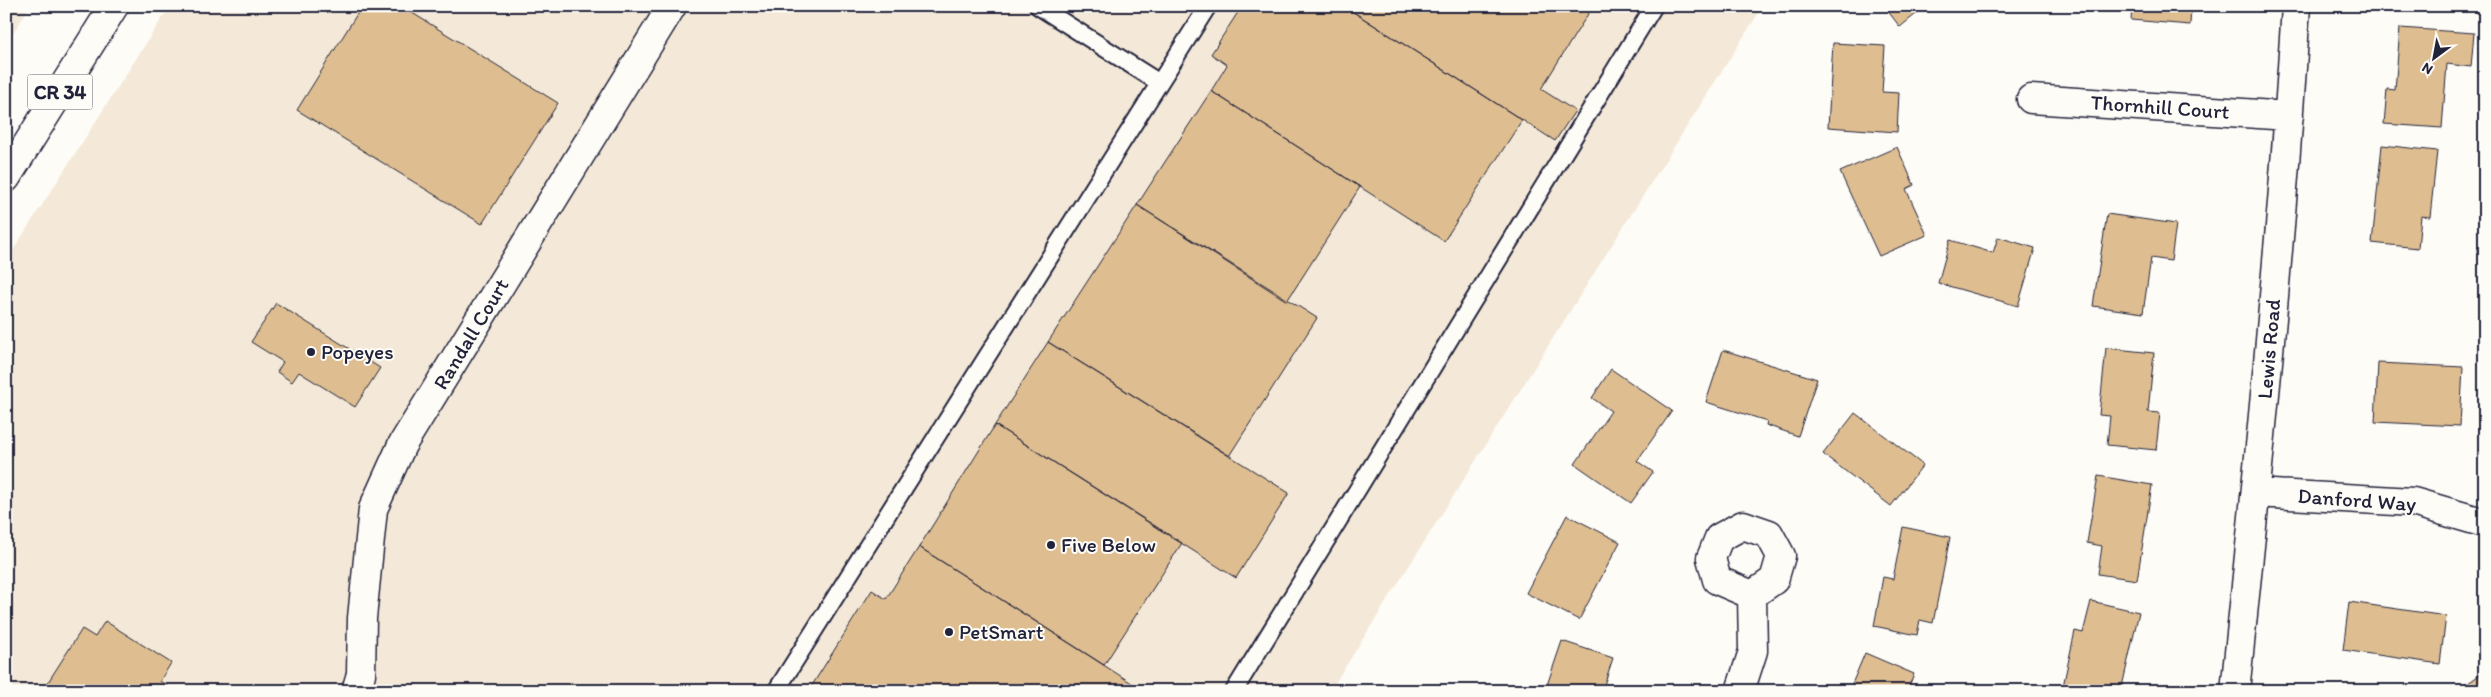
<svg xmlns="http://www.w3.org/2000/svg" width="2491" height="697" font-family="Itim,sans-serif">
<style>
.built{fill:#f4e9d8}
.building{fill:#debe91;stroke:#22223b}
.lines{fill:none;stroke-linecap:round;stroke-linejoin:round}
.lane-casing{stroke:#22223b;stroke-width:20}
.street-casing{stroke:#22223b;stroke-width:31}
.primary-casing{stroke:#22223b;stroke-width:31}
.lane{stroke:#fdfcf7;stroke-width:16}
.street{stroke:#fdfcf7;stroke-width:28}
.primary{stroke:#fdfcf7;stroke-width:28}
.poi-dot{fill:#22223b;stroke:#fdfcf7;stroke-width:2}
.labels{text-anchor:middle;stroke-width:4;stroke-linejoin:round;paint-order:stroke}
.shield{fill:#fdfcf7;stroke:#646373;stroke-width:1}
.shield-label{font-size:20px;font-weight:bold;fill:#22223b}
.street-label{font-size:21px;fill:#22223b;stroke:#fdfcf7}
.poi-label{font-size:21px;fill:#22223b;stroke:#fdfcf7;text-anchor:start}
</style>
<rect width="100%" height="100%" fill="#fdfcf7"/>
<filter id="ink" filterUnits="userSpaceOnUse"><feTurbulence type="fractalNoise" baseFrequency=".02" numOctaves="2"/><feDisplacementMap in="SourceGraphic" scale="10" xChannelSelector="R" yChannelSelector="G"/><feConvolveMatrix kernelMatrix="1 2 1 2 8 2 1 2 1" color-interpolation-filters="sRGB"/></filter>
<g filter="url(#ink)">
<path class="built" d="M6,6H30L6,45Z
M170,6H1763L1330,691H6V261Z"/>
<path class="building" d="M362,6H401L558,103L482,224L297,110Z
M1242,6H1344L1522,120L1444,241L1211,91L1227,65L1211,54Z
M1344,6H1593L1541,89L1575,111L1555,141Z
M1884,6H1926L1900,27Z
M2132,6H2191L2190,25L2131,20Z
M2400,28L2474,33L2471,67L2447,64L2442,128L2384,124L2387,89L2395,90Z
M1833,43L1885,46L1882,92L1899,93L1897,132L1828,127Z
M1211,91L1360,187L1287,301L1137,205Z
M2382,145L2437,151L2430,217L2421,216L2418,248L2372,243Z
M1897,147L1914,185L1906,189L1927,235L1879,256L1840,172Z
M1137,205L1317,318L1229,456L1048,342Z
M2107,214L2176,224L2171,261L2151,258L2143,313L2093,306Z
M1998,237L2035,248L2018,306L1938,283L1950,240L1993,253Z
M276,303L380,368L355,407L299,372L292,382L277,372L283,362L251,342Z
M1048,342L1289,493L1236,578L995,425Z
M2106,348L2154,353L2148,412L2160,413L2156,450L2107,445L2110,416L2099,415Z
M1723,350L1817,379L1798,436L1766,425L1767,421L1706,402Z
M2378,363L2463,367L2460,426L2375,422Z
M1611,369L1672,411L1637,461L1653,472L1631,503L1575,464L1611,411L1592,398Z
M1855,413L1923,465L1891,506L1823,454Z
M995,425L1182,543L1104,665L919,547Z
M2098,476L2152,485L2137,580L2098,574L2102,546L2087,543Z
M1567,515L1620,542L1579,620L1526,593Z
M1903,527L1950,537L1933,623L1920,620L1917,635L1874,626L1883,577L1893,579Z
M919,547L1141,689L1140,691H817L811,687L872,590L886,599Z
M2091,601L2139,612L2121,691H2062L2075,631L2083,633Z
M2349,602L2446,616L2440,664L2343,650Z
M105,621L171,663L160,681L175,691L43,690L82,629L95,637Z
M1562,641L1613,658L1602,691H1545Z
M1865,653L1914,674L1907,691H1849Z
M2485,671V691H2467L2464,686Z"/>
<g class="lines">
<defs>
<path id="lane" d="M1038,6L1158,82
M776,691L1208,6
M1234,691L1654,6"/>
<path id="street" d="M2031,99L2289,116
M2256,493L2413,502L2485,523
M1743,525L1769,534L1781,556L1774,580L1752,595L1717,580L1711,558L1719,538Z
M356,691L361,674L362,618L373,509L402,445L672,6
M1740,691L1753,651L1752,595
M2235,691C2259,463 2282,235 2296,6"/>
<path id="primary" d="M6,178L114,6"/>
</defs>
<use href="#lane" class="lane-casing"/>
<use href="#street" class="street-casing"/>
<use href="#primary" class="primary-casing"/>
<use href="#lane" class="lane"/>
<use href="#street" class="street"/>
<use href="#primary" class="primary"/>
</g>
</g>
<g class="poi-dot">
<circle cx="311" cy="352" r="5"/>
<circle cx="1051" cy="545" r="5"/>
<circle cx="949" cy="632" r="5"/>
</g>
<g class="labels">
<rect class="shield" x="27.5" y="74.5" width="65" height="35" rx="4"/>
<g class="shield-label">
<text x="60" y="99">CR 34</text>
</g>
<g class="street-label">
<text transform="translate(2160 107) rotate(4)" y="7">Thornhill Court</text>
<text transform="translate(471 334) rotate(-59)" y="7">Randall Court</text>
<text transform="translate(2269 349) rotate(-85)" y="7">Lewis Road</text>
<text transform="translate(2357 500) rotate(4)" y="7">Danford Way</text>
</g>
<g class="poi-label">
<text x="321" y="359">Popeyes</text>
<text x="1061" y="552">Five Below</text>
<text x="959" y="639">PetSmart</text>
</g>
</g>
<rect width="2491" height="697" fill="none" stroke="#fdfcf7" stroke-width="25"/>
<rect x="12" y="12" width="2466" height="672" fill="none" stroke="#22223b" stroke-width="2" filter="url(#ink)"/>
<g transform="translate(2434 58) rotate(212)" stroke="#fdfcf7" stroke-width="4" paint-order="stroke">
<path d="M0-4L9 19L0 12L-9 19Z" fill="#22223b"/>
<text y="-8" font-size="14" font-weight="bold" text-anchor="middle" fill="#22223b">N</text>
</g>
</svg>
